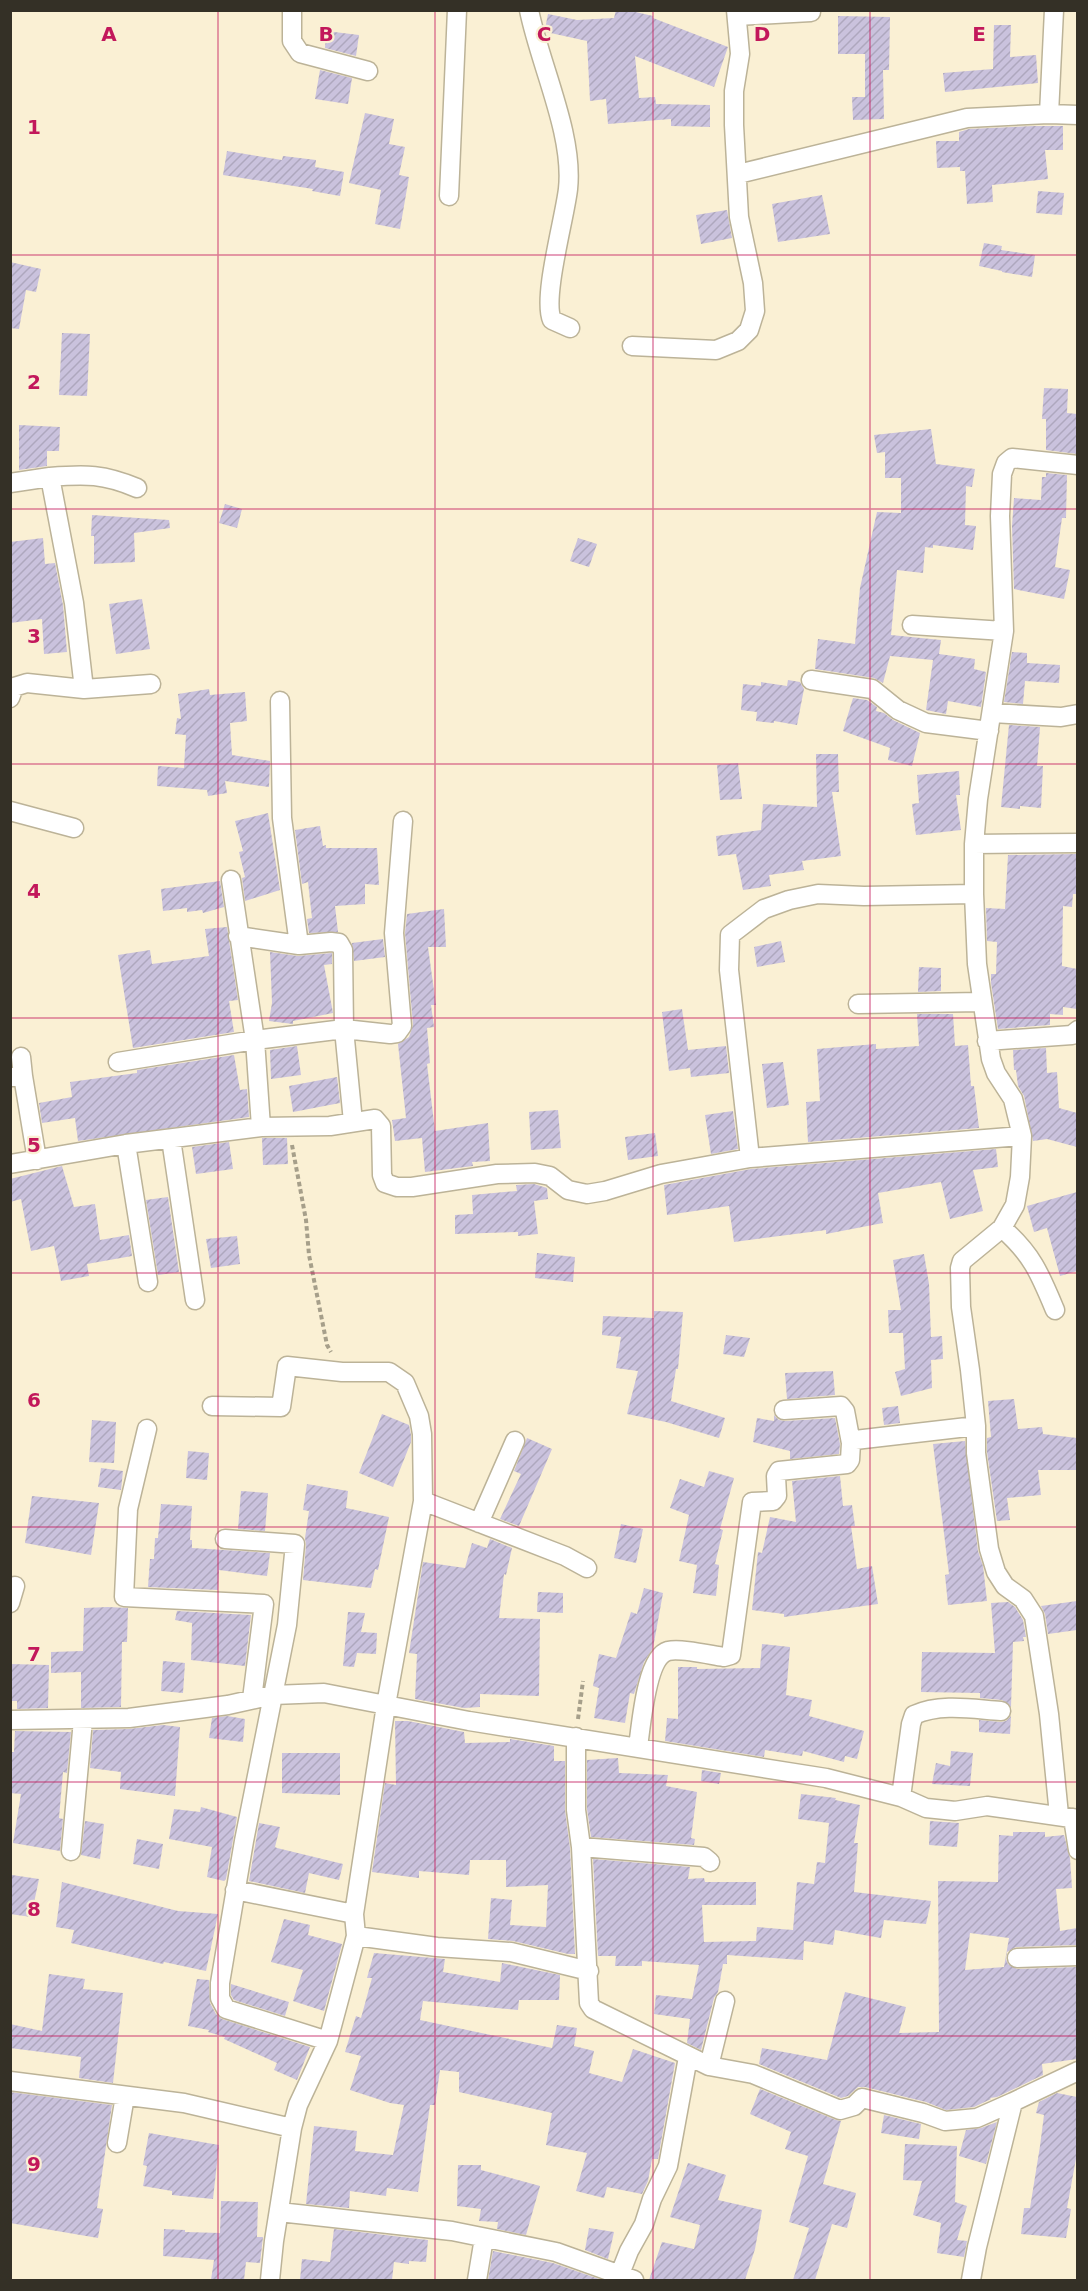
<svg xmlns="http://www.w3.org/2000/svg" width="1088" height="2291" font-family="'DejaVu Sans',sans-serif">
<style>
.building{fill:url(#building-hatch);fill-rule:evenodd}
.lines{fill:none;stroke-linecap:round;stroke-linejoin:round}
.minor-casing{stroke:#bcb398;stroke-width:21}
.path{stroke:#a69f8a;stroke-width:4;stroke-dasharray:4.5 3;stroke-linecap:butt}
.minor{stroke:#fff;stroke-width:18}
.grid{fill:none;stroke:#c2185b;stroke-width:1.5;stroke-opacity:0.55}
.grid-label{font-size:20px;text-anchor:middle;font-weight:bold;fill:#c2185b;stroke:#faf0d4;stroke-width:4.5;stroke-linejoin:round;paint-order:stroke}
</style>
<defs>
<pattern id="building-hatch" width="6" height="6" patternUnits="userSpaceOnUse" patternTransform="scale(1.5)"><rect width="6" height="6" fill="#cac2dd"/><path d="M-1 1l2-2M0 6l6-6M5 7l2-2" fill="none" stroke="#aea7be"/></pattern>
</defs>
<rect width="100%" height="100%" fill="#faf0d4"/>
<path class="building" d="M616,10H627L653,16V18L728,47L714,87L635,56L639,98L655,97L656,104L710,105V127L671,126V119L608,124L606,99L590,101L587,41L546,32L545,29L548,14L577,20L614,18Z
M838,16L890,17L889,70H883L884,119L853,120L852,97H865V54H838Z
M994,25H1011L1010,57L1036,55L1038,83L945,92L943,73L993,69Z
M326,31L359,35L356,56L325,48Z
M320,70L352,78L348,104L315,99Z
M365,113L394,119L389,144L405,147L399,175L409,177L400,229L375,224L381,190L349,183Z
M1034,126H1063V150H1045L1048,179L992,185L993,202L967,204L965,171H960V167L937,168L936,141H959V132L969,129Z
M227,151L282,160L283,156L316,160L315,167L344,172L340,196L312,191L313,189L223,175Z
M1038,191L1064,193L1062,215L1036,213Z
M822,195L830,234L778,242L772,204Z
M727,210L732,238L701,244L696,215Z
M984,243L1002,246L1001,250L1035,255L1032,277L1002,272V271L979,266Z
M10,262L41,269L36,292L26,290L19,329L10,328Z
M62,333L90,334L87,396L59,395Z
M1044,388L1068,389L1067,413L1077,414V454L1046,450V419H1042Z
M19,425L60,427L59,451H47V466L19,470Z
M931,429L936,464L975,469L972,487L966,486L965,525L976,526L973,550L933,545V548L925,547L923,573L897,570L891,635L941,640L939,654L975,659L974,669L986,672L981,707L948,701L946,714L926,710L933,660L890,656L883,683L874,678L815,669L818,639L855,644L860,588L877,512L901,513V478H885V452L877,453L874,435Z
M1046,473L1067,475L1066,518H1062L1055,567L1070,570L1064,599L1014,589L1012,526L1014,498L1041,500L1042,477H1046Z
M225,504L242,509L237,528L219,523Z
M92,515L169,520L170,528L134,533L135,562L94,564V536H91Z
M43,538L45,564L55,563L63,605L67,652L44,654L42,619L10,623V542Z
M578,538L597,544L589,567L570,561Z
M142,599L150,649L116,654L109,604Z
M1012,652L1027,653V663L1060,665L1059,683L1025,681L1023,704L1004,702Z
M788,680L800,682L804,689L797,725L774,721V723L756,721L757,712L741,710L743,684L761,686V682L787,686Z
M209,689L210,695L245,692L247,721L230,723L232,755L270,761L269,787L225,781L227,793L208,796L207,790L157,786L158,766L184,768L186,735L175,734L177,718L181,719L178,694Z
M853,698L867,700L877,707L876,711L884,713L893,720L920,733L912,766L888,760L890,748L843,731Z
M1009,725L1040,727L1037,766H1043L1041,808L1020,806V809L1001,807Z
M816,754H838L839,792H832L841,856L802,861L804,870L769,875L771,886L743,890L736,854L718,856L716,836L761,830L763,804L817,807Z
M738,763L742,799L720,800L717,765Z
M959,771L960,795H956L961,830L916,835L912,804L919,803L917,775Z
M268,813L280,890L245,901L242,878L245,877L239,852L243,851L235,821Z
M320,826L323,846L326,845V848H377L379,885L365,884V904L335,906L338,932L309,933L307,919L312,918L308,882L302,884L295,830Z
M1077,854V894H1073L1072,907L1063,906L1062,966L1077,969V1009L1063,1007V1015L1050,1014V1025L998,1029L991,983V974H996L997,942L987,941L986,908L1005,909L1008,855Z
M220,881L224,907L203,913L202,910L187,912V908L163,911L161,889Z
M444,909L446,947H428L436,1005H431L434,1027L427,1028L430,1063L427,1064L435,1131L488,1123L490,1161L472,1162L473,1166L425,1172L422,1138L395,1141L392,1120L406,1118L398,1044L409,1037L413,1025L405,933L407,914Z
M227,927L238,1000L229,1001L234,1032L133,1048L118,955L150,950L152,964L209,956L205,929Z
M383,939L385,957L354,961L352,943Z
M781,941L785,962L757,967L754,947Z
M270,952L298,956L332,953V964L324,965L333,1013L293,1021V1024L269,1021L272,1003Z
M919,967L941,968V991L918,992Z
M682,1009L688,1050L726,1046L729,1073L691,1077L690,1068L669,1071L662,1012Z
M917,1014H953L955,1046L968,1045L971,1086H974L979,1128L808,1142L806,1102L820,1101L817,1049L876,1044V1049L919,1046Z
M297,1046L301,1075L271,1079L270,1050Z
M1046,1048L1047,1073L1057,1072L1059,1108L1077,1113V1147L1047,1139L1033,1141L1024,1096L1018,1086L1016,1070H1014L1013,1050Z
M234,1055L240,1090L247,1089L249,1117L78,1141L75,1118L42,1123L39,1103L72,1097L70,1082L137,1073V1070Z
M783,1062L789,1105L767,1108L762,1064Z
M337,1077L340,1103L293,1112L289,1086Z
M558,1110L561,1148L531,1150L529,1112Z
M733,1111L738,1149L711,1154L705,1115Z
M655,1133L658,1156L628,1160L625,1137Z
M262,1138H287L288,1164L263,1165Z
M229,1142L233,1169L196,1174L192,1147Z
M996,1149L998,1167L973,1170L983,1211L950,1219L941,1182L878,1193L883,1223L826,1234V1230L734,1242L729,1206L667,1215L664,1185L751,1169Z
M62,1166L74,1207L95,1204L100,1240L129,1235L132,1256L87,1264L89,1276L61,1281L54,1246L31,1251L21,1199L10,1202V1179Z
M534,1184L547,1188L548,1199L534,1201L538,1234L518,1236V1232L455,1234V1215L473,1214L472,1195L517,1191L516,1185Z
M1077,1192V1271L1060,1276L1047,1228L1034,1232L1027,1206Z
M168,1197L179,1272L158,1275L146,1200Z
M237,1236L240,1264L211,1268L206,1239Z
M537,1253L575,1257L573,1282L535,1278Z
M924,1254L929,1284L931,1337L942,1336L943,1359L931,1360L932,1388L901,1396L895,1372L905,1369L903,1333H889L888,1310H901L893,1260Z
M654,1311L683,1312L678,1369H676L671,1401L725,1418L719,1438L666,1422L627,1414L638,1371L616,1368L621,1337L602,1335L603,1316L654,1318Z
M726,1335L750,1338L744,1357L723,1354Z
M833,1371L835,1395L787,1399L785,1373Z
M1014,1399L1018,1429L1042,1427L1043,1434L1077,1438V1470H1038L1041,1495L1007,1498L1010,1520L997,1521L987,1452V1438L991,1437L988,1401Z
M898,1406L900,1423L884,1425L882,1408Z
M382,1414L409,1425L411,1435V1442L393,1487L359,1473Z
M774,1415L779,1420L785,1421L835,1418L840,1444L839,1454L790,1459V1451L753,1442L757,1418L774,1421Z
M92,1420L116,1422L114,1463L89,1462Z
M527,1438L552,1449L519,1526L500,1519L521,1474L514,1471Z
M965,1441L978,1551L983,1566L987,1601L948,1605L945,1575L949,1574L933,1444Z
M188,1451L209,1453L207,1480L186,1478Z
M101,1468L123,1471L121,1490L98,1487Z
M709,1471L734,1478L720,1529L723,1530L715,1564L719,1565L716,1596L693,1593L697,1565L679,1561L689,1515L670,1508L680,1479L704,1487Z
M840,1476L843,1506L852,1505L855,1526H851L857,1569L872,1566L878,1604L784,1617V1614L752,1610L758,1552L762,1553L770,1517L796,1522L792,1481Z
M307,1484L348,1491L346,1508L389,1517L378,1570L375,1569L371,1588L303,1580L306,1545L305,1538L309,1511L303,1510Z
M241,1491L268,1493L265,1531L238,1529Z
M32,1496L99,1503L91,1555L25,1543Z
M161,1504L192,1506L190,1540H192V1548L270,1553L267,1576L219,1570L218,1590L148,1587L150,1559H154L155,1538H158Z
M621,1524L643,1529L636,1563L614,1558Z
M490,1539L512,1548L506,1575L504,1574L499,1618L540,1619L539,1696L480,1694V1707L464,1708L415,1699L417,1654L409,1653L423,1562L465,1568L472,1543L487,1548Z
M644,1588L663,1593L653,1648L644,1662L634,1694L630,1693L625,1723L594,1718L599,1688L593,1686L599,1654L616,1658L631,1612L637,1614Z
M538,1592L563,1593V1613L537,1612Z
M1077,1601V1630L1048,1634L1045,1614L1041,1606Z
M1008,1602L1015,1607L1023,1620L1026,1637H1023L1024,1641L1013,1642L1011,1707L1002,1700L980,1698V1693L921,1692L922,1652L995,1653L991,1603Z
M108,1607L128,1608L127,1642H122L121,1707L81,1708V1672L51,1673V1652L83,1651L84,1608Z
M177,1611L251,1615L245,1666L191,1660L192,1623L175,1620Z
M348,1612L365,1613L361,1632L377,1633L376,1654L357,1653L354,1667L343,1666Z
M762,1644L790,1647L786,1695L812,1700L809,1716L864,1731L857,1759L845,1756L844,1762L803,1751L802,1756L765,1750L764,1757L665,1741L667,1718L678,1719V1667H697V1669L760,1668Z
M163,1661L185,1663L183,1693L161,1691Z
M10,1664L49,1665L48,1708L17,1709V1701H10Z
M227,1716L245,1719L243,1742L209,1738L212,1718Z
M1011,1716L1010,1734L979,1732V1720L1001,1722L1006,1721Z
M395,1721H408L464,1732L465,1743L510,1742V1739L554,1746V1761H565V1810L570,1848L575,1954H568L513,1941L488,1939L491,1898L512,1900L510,1925L546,1927L548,1885L506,1887V1860H470L469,1875L419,1871V1878L372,1872L385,1783L396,1785Z
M163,1725L180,1727L175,1796L120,1789L121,1772L90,1768L93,1730L129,1729Z
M15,1731L71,1732L67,1773L63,1772L59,1818L63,1819L60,1851L13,1843L21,1794L10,1793V1752H14Z
M951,1751L973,1753L970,1786L932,1784L936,1763L950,1766Z
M282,1753H340V1795L282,1793Z
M618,1758L619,1773L668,1775L666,1786L697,1792L691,1838L695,1839L694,1845L591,1837L587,1809V1760Z
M702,1770L721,1773L719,1784L701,1781Z
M801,1794L836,1798L835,1800L860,1805L854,1843H858L854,1892L931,1901L926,1924L884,1920L881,1938L835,1930L833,1945L804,1941L803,1960L727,1955V1964H723L718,1992L714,1998L701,2050L687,2043L690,2019L654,2014L656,1995L692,1999L699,1965L642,1961V1966H615L616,1956H598L593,1859L690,1867L688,1879L704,1878L705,1882H756V1905H702L704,1942L756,1941L757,1927L793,1930L797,1882L814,1884L817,1862L825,1863L829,1823L798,1819Z
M201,1807L237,1817L226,1879L224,1881L207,1877L212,1847L169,1839L174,1809L200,1812Z
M85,1821L104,1824L100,1859L81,1855Z
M930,1821L959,1823L957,1847L929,1845Z
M259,1823L280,1827L275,1847L277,1848L343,1864L339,1880L309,1873L305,1893L249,1881Z
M1013,1832H1045V1837L1064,1835L1070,1858L1072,1888L1056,1889L1060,1931L1077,1928V1945L1016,1947L1007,1952L1006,1959L1008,1964L1017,1969L1077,1967V2059L1042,2064L1043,2075L997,2097L990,2098L991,2099L974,2107L946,2110L926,2102L865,2087H858L848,2096L841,2098L759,2064L762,2048L827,2060L845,1992L906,2007L899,2033L939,2032L938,1881L998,1882L999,1835L1013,1836ZM970,1933L1009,1938L1004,1967L965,1970Z
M137,1839L163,1844L159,1869L133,1864Z
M12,1875L39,1879L31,1917L10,1914Z
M62,1882L178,1911L218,1914L206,1971L164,1962L163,1964L71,1943L74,1930L56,1927Z
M284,1919L310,1925L308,1935L342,1944L324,2011L293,2001L303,1970L271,1962Z
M374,1953L445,1959L443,1972L500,1982L502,1963L560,1975L559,2000H519L518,2010L423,2001L420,2020L552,2048L557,2025L577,2028L574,2046L594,2051L589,2073L622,2082L633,2049L675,2063L658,2159H652L648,2181L642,2194L607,2187L604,2198L576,2191L587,2153L546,2145L552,2113L459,2092V2072L440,2070L435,2105H430L418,2192L387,2188L386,2196L350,2191L349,2208L306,2204L314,2126L357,2131L355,2151L393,2155L404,2105L390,2103L350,2090L361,2056L345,2052L356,2016L361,2018L372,1978H367Z
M49,1974L85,1979L83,1989L123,1993L113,2083L79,2078L81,2057L10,2048V2024L42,2031Z
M197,1979L209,1980L210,2003L216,2014L222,2019L310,2047L297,2080L274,2070L277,2063L224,2039L225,2037L208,2032L209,2030L188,2026Z
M231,1984L289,2002L285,2016L234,2000L231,1995Z
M760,2089L836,2120L841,2121L823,2184L856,2193L847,2228L832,2224L815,2280H793L809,2228L789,2222L808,2156L785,2149L791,2132L750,2114Z
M10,2092L112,2105L97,2208L103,2209L98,2238L10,2223Z
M1057,2093L1077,2097V2153L1067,2208L1071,2209L1066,2238L1021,2234L1024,2208H1030L1040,2146L1044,2115L1036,2113L1039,2102Z
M884,2115L921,2124L919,2139L881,2133Z
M997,2122L986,2164L959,2156L966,2130L981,2128Z
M149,2133L219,2145L213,2199L172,2195V2191L143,2186L147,2166L143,2165Z
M905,2144L957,2146L955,2202L967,2206L957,2240L967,2241L964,2257L937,2253L941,2223L913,2215L922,2181L903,2180Z
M688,2163L726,2175L718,2200L762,2210L755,2249L745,2280H649L662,2242L694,2249L700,2225L670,2217Z
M458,2165H481V2170L540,2186L526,2235L497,2229L498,2222L479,2221L481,2209L457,2206Z
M221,2201L258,2202L257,2237H263L260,2263L246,2262L244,2280H211L214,2260L163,2256L164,2229L185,2230V2232L220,2233Z
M589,2228L614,2232L608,2259L585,2250Z
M334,2229L428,2240L426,2262L409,2261V2264L394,2262L392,2280H300L302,2259L330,2262Z
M493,2251L553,2263L602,2280H488Z"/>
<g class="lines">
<defs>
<path id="minor" d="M292,10V41L300,53L368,71
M529,10C540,65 574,134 568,189C565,217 542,298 552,320L570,328
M1054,10L1049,114L1078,115
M737,16L811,12
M738,174L967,118L1049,114
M449,196L457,10
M632,346L716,350L738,341L749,330L755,311L753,283L739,217L734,125V91L740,54L736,10
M50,477C86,474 104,474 137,488
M10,483L50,477L74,603L84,689L151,684
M912,625L1004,631
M811,680L872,689L898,710L926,723L989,731
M10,698L14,687L27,683L84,689
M280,701L282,818L299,945
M992,713L1061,717L1078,714
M10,811L74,828
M974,844L1078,843
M858,1004L981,1002
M987,1041L1072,1035L1078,1030
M21,1057L23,1076
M118,1062L255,1040L344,1029L343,950L339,943L331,942L299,945L238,936
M10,1077L23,1076L37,1160
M353,1122L344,1029L390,1034L397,1033L402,1026L394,933L403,821
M261,1127L330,1126L375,1119L381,1126L382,1175L385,1183L397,1187H412L497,1174L535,1173L550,1176L568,1190L587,1194L605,1191L661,1174L750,1158L1022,1136
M171,1139L195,1300
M126,1144L148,1282
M750,1158L729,970L730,935L764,909L789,900L818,894L864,896L974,894
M10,1164L126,1144L261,1127L255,1040L231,880
M1002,1228C1032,1254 1040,1274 1055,1310
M212,1406L281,1407L287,1366L342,1372H389L405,1383L419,1416L422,1434L423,1501L386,1705L469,1721L826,1778L901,1797L926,1808L955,1811L987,1806L1078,1819
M784,1410L841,1406L845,1411L851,1443
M147,1429L128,1509L124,1597L264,1604L252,1699
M423,1501L565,1556L587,1568
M479,1523L515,1441
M225,1539L295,1544L287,1625L244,1841L220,1983V1998L226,2009L328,2041
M10,1603L15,1586
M10,1720L129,1718L228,1705L273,1695L324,1693L386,1705L354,1914L356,1936L328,2041L298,2105L292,2128L274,2241L270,2280
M576,1737V1810L581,1847L589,2003L593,2009L709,2066L753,2074L840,2110L854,2106L862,2098L923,2113L945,2121L977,2118L1013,2102
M638,1747C641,1727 646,1657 668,1651C681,1648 710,1655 724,1657L731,1655L752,1502L773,1501L777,1496L776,1476L779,1471L847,1464L850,1460L851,1443L855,1440L976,1426
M901,1797L911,1724L914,1715C941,1703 972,1709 1001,1711
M1059,1815L1049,1714L1034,1616L1023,1599L1005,1586L996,1572L989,1549L976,1453V1426L970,1370L961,1307L960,1268L962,1261L1002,1228L1015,1205L1020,1177L1022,1136L1013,1099L996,1073L991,1059L977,964L974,894V844L978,799L1004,631L1000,516L1002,474L1006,463L1012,458L1078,465
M1073,1818L1078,1850
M581,1847L704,1857L710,1862
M71,1851L83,1720
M235,1890L354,1914
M356,1936L437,1947L511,1952L589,1971
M1017,1958L1078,1956
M709,2066L725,2001
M10,2081L184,2103L292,2128
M117,2143L125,2096
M279,2212L452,2231L556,2252L634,2280
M620,2274L629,2251L644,2224L652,2199L668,2166L688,2057
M477,2280L484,2238
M971,2280L977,2247L1013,2102L1078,2071"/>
</defs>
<use href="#minor" class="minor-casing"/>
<path class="path" d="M292,1145L306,1220L309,1255L327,1345L331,1352
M578,1719L583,1681"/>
<use href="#minor" class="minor"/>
</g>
<path class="grid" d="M218,10V2280M435,10V2280M653,10V2280M870,10V2280M10,255H1078M10,509H1078M10,764H1078M10,1018H1078M10,1273H1078M10,1527H1078M10,1782H1078M10,2036H1078"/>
<g class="grid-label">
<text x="109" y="41">A</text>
<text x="326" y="41">B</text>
<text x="544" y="41">C</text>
<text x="762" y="41">D</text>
<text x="979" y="41">E</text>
<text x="34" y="134">1</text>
<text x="34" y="389">2</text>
<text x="34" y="643">3</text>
<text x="34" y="898">4</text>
<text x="34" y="1152">5</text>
<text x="34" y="1407">6</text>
<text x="34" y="1661">7</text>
<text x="34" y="1916">8</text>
<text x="34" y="2171">9</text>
</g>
<rect width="1088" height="2291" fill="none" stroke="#343026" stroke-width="24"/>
</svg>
